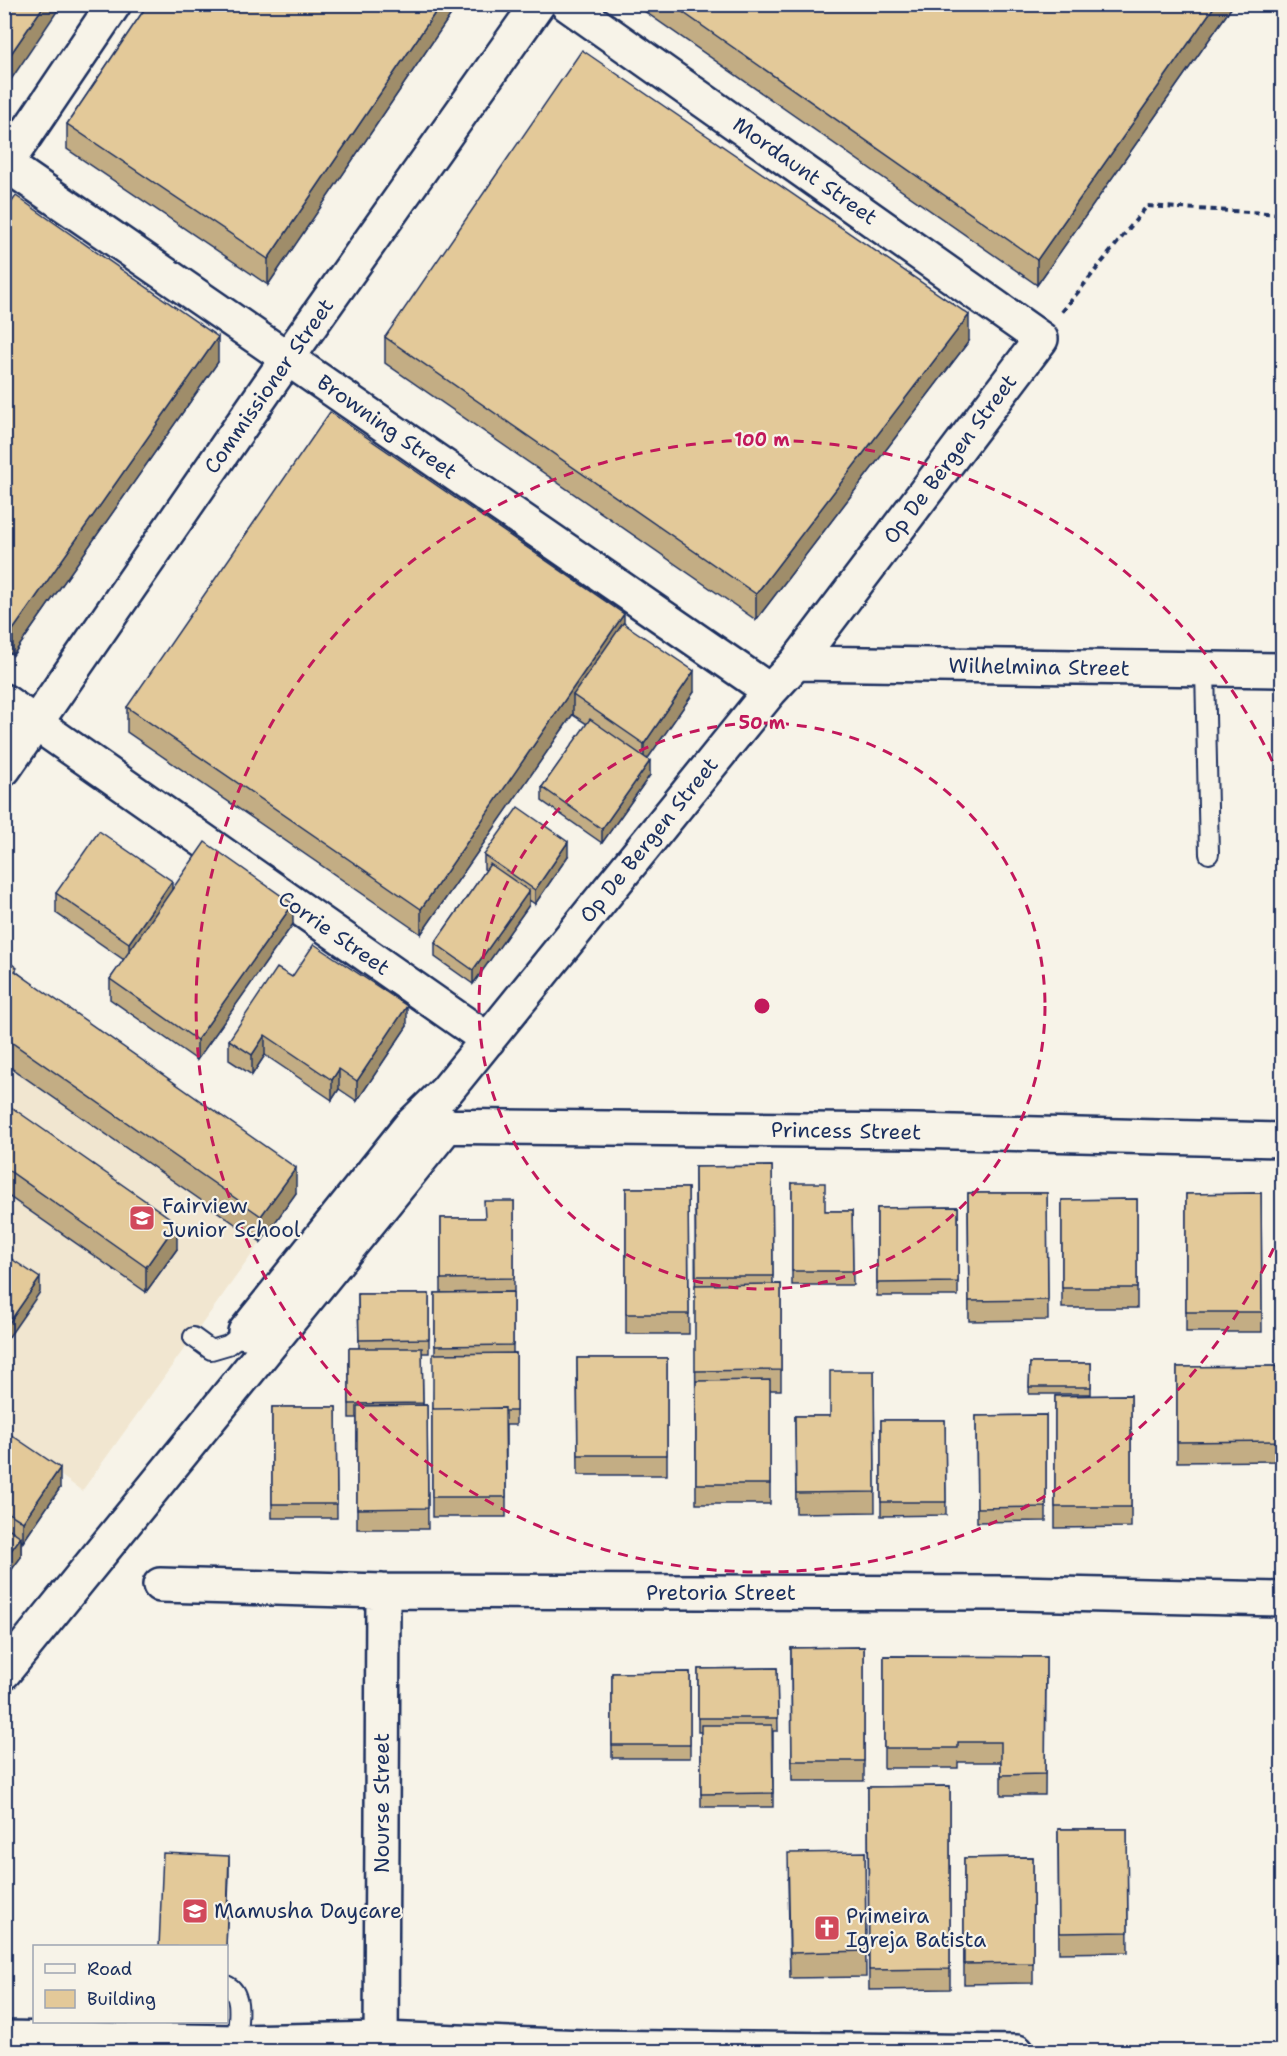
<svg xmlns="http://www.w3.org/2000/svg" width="1287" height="2056" font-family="'Shantell Sans',sans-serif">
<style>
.built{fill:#f1e6d0}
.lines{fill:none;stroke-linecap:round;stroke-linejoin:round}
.lane-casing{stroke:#1b2f5e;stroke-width:22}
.street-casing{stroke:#1b2f5e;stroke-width:38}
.secondary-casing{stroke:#1b2f5e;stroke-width:38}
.path{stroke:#1b2f5e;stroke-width:4;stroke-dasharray:6 4.5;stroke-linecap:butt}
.lane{stroke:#f7f3e8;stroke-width:18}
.street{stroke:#f7f3e8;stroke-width:33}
.secondary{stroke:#f7f3e8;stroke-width:33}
.wall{fill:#c3ad84;stroke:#1b2f5e;stroke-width:1.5}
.shaded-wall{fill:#9f8d6b;stroke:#1b2f5e;stroke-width:1.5}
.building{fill:#e3c999;stroke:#1b2f5e;stroke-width:1.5}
.ring{fill:none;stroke:#c2185b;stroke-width:3;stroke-dasharray:10 8}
.labels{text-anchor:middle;stroke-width:4.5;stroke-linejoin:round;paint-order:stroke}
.street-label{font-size:21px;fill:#1b2f5e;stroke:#f7f3e8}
.poi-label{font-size:21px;fill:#1b2f5e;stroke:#f7f3e8;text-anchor:start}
.centre{fill:#c2185b;stroke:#f7f3e8;stroke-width:3}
.ring-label{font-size:18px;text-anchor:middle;font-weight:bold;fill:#c2185b;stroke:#f7f3e8;stroke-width:4.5;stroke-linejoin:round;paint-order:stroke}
</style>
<rect width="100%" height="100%" fill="#f7f3e8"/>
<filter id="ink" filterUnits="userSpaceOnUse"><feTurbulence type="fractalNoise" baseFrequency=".0167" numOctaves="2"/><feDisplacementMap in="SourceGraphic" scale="12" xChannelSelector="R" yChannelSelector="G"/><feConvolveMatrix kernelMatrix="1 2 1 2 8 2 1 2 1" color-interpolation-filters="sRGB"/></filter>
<g filter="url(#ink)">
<path class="built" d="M5,984L296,1193L82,1491L5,1435Z"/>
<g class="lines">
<defs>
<path id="lane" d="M1205,669L1209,854
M193,1337L211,1350L228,1345L245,1332
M226,1985C245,1993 237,2025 236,2042"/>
<path id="street" d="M4,163L770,691
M4,167L114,4
M796,663L1282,670
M4,701L488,1040
M410,1126L915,1131L1282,1140
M245,1332L410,1126L447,1090L770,691L796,663L1041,339L567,4
M160,1585L383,1591L1016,1593L1282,1599
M4,1672L448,1125
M381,2052L383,1591"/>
<path id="secondary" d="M4,769L287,359L538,4
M4,2038L236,2042L382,2039L585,2047L1017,2052"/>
</defs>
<use href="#lane" class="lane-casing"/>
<use href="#street" class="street-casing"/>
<use href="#secondary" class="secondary-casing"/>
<path class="path" d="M1062,312L1147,206L1282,214"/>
<use href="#lane" class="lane"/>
<use href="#street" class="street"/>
<use href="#secondary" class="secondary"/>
</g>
<path class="wall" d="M148,4H458L268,285L67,149V124Z
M634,4H1234L1037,285Z
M4,213L218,362L13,655L4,649Z
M385,337L969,341L756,620L385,363Z
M624,623L694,692L647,759L650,775L602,843L542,801V787L587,724L573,715V714L421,934L127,732V707Z
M484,855L568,856L535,904L529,900V905L473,984L435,957V943L486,870L484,869Z
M172,891L293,924L197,1060L110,999V979L124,960L56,913V893Z
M4,958L17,972L296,1193L261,1242L4,1063Z
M292,977L407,1026L357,1101L339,1089L332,1100L265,1055L252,1075L229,1060V1040Z
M4,1102L177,1249L146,1292L4,1193Z
M772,1166L773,1284H781V1390H770V1504H696L695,1167Z
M792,1183L825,1211H852L853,1285H792Z
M626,1188H688L689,1334H626Z
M968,1193H1047L1048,1320L969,1321Z
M1261,1193L1262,1332H1186V1194Z
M1137,1199V1308H1062V1200Z
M514,1201V1292L441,1293V1218H485Z
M958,1207V1296H877V1208Z
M513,1292V1353H516V1425H506V1517H432V1409H433L435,1354V1293Z
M358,1294H429V1353H422L423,1405H427L428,1529H357V1418H349V1348H359Z
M577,1358H667V1475H578Z
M1030,1363H1091V1394H1029Z
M1282,1366V1461L1177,1462V1367Z
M874,1371L875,1512L796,1513L795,1416H830Z
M1131,1395V1527L1055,1528V1396Z
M272,1407H336L337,1518H272Z
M1046,1415V1521L977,1522L976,1416Z
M881,1420H945L946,1515L881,1516Z
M4,1430L60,1488L23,1542L21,1540V1557L4,1580Z
M864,1647V1781H792L791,1648Z
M884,1656L1046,1657L1045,1795H1001V1762H958V1768H884Z
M777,1668L778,1731H773V1807H701V1732H698V1669Z
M690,1672V1758H612V1673Z
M950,1786V1989L869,1990L868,1787Z
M1058,1829H1127L1128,1952L1059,1953Z
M865,1852L866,1977L790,1978L788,1879Z
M1033,1857V1983L964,1984V1858Z"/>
<path class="shaded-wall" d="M45,4H62L4,90V64Z
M441,4H458L268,285V259Z
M1216,4H1234L1037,285V260Z
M969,315V341L756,620V594Z
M218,337V362L13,655V630Z
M624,614V640L573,695V714L421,934V909Z
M694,671V692L644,764V744Z
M650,761V775L602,843V829Z
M568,842V856L535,904V890Z
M172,881V901L129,963V943Z
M529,891V905L473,984V970Z
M293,904V924L197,1060V1040Z
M407,1006V1026L357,1101V1081Z
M265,1035V1055L252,1075V1055Z
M339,1069V1089L332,1100V1080Z
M296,1168V1193L261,1242V1216Z
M177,1223V1249L146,1292V1267Z
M40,1278V1292L4,1344V1330Z
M60,1468V1488L23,1542V1522Z
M21,1537V1557L4,1580V1560Z
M229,1856V1876L226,1947Z"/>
<path class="building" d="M4,4H45L4,64Z
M148,4H441L268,259L67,124Z
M671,4H1216L1037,260Z
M582,50L969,315L756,594L385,337Z
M16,196L218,337L13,630L4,623V213Z
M330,412L624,614L421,909L127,707Z
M623,623L694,671L644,744L573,695Z
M590,719L650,761L602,829L542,787Z
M518,807L568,842L535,890L484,855Z
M99,831L172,881L129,943L56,893Z
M205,842L293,904L197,1040L110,979Z
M490,864L529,891L473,970L435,943Z
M314,944L407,1006L357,1081L339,1069L332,1080L265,1035L252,1055L229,1040L277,968L292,977Z
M4,958L17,968L15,971L296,1168L261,1216L4,1037Z
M4,1102L177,1223L146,1267L4,1167Z
M772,1166L773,1276H696L695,1167Z
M792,1183H825V1211H852L853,1271H792Z
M626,1188H688L689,1314H626Z
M968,1193H1047L1048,1300L969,1301Z
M1261,1193L1262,1312H1186V1194Z
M1137,1199V1288H1062V1200Z
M484,1201H514V1278L441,1279V1218H485Z
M958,1207V1282L877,1283V1208Z
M4,1254L40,1278L4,1330Z
M781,1284V1370L695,1371V1285Z
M513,1292V1345L435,1346V1293Z
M358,1294H429V1339L359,1340Z
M349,1348H422L423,1403L349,1404Z
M516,1353V1411H505V1408L433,1409V1354Z
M577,1358H667V1455H578Z
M1030,1363H1091V1387H1029Z
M1282,1366V1441L1177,1442V1367Z
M830,1371H874L875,1492L796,1493L795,1416H830Z
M770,1380V1484H696V1381Z
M1131,1395V1507H1055V1396Z
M427,1405L428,1508L357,1509V1406Z
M272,1407H336L337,1504H272Z
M505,1408L506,1497H432V1409Z
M1046,1415V1507L977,1508L976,1416Z
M881,1420H945L946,1502H881Z
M4,1430L60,1468L23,1522L4,1510Z
M4,1525L21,1537L4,1560Z
M864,1647V1761H792L791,1648Z
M884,1656L1046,1657L1045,1774L1001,1775V1742H958V1748H884Z
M777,1668L778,1718H698V1669Z
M690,1672V1745H612V1673Z
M701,1725H772L773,1793L701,1794Z
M950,1786V1969L869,1970L868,1787Z
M1058,1829H1127L1128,1932L1059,1933Z
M865,1852L866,1951L790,1953L788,1853Z
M163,1853L229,1856L226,1947H159Z
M1033,1857V1963L964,1964V1858Z"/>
</g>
<g class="ring">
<circle cx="762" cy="1006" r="283"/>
<path d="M1281 1232A566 566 0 1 1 1281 780"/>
</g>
<defs>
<symbol id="school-square" viewBox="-11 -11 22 22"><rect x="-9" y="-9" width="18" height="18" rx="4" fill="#d1495b" stroke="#f7f3e8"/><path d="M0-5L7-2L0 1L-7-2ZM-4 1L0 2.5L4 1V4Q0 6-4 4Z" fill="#fff"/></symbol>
<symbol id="church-square" viewBox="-11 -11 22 22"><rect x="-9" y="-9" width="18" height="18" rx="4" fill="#d1495b" stroke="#f7f3e8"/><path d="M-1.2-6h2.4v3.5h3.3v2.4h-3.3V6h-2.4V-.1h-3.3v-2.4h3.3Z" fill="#fff"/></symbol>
</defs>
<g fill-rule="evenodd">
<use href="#school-square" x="127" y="1203" width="30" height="30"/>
<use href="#school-square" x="180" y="1896" width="30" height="30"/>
<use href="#church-square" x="812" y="1913" width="30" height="30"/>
</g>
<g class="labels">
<g class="street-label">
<text transform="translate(805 171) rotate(35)" y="7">Mordaunt Street</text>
<text transform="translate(269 386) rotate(-55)" y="7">Commissioner Street</text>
<text transform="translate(387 427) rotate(35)" y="7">Browning Street</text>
<text transform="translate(950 459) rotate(-53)" y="7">Op De Bergen Street</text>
<text transform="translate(1039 667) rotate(1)" y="7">Wilhelmina Street</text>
<text transform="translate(649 840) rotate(-51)" y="7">Op De Bergen Street</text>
<text transform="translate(334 933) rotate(35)" y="7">Corrie Street</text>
<text transform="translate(846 1131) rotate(1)" y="7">Princess Street</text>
<text x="721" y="1600">Pretoria Street</text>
<text transform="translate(382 1803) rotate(-90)" y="7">Nourse Street</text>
</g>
<g class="poi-label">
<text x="162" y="1213">Fairview<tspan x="162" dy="24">Junior School</tspan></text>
<text x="214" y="1918">Mamusha Daycare</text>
<text x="846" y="1923">Primeira<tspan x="846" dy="24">Igreja Batista</tspan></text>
</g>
</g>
<circle cx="762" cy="1006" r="9" class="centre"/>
<g class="ring-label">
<text x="762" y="446">100 m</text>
<text x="762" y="729">50 m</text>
</g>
<rect width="1287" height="2056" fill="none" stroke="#f7f3e8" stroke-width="24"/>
<rect x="12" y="12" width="1263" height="2032" fill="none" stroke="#1b2f5e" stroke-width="2" filter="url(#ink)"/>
<rect x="33" y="1945" width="195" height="78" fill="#f7f3e8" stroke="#9fa5b1" stroke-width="1.5"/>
<rect x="45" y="1964" width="30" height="9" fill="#f7f3e8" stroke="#9fa5b1" stroke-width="1.5"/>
<text x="87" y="1975" font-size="18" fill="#1b2f5e">Road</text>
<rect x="45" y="1990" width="30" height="18" fill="#e3c999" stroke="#9fa5b1" stroke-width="1.5"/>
<text x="87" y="2005" font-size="18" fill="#1b2f5e">Building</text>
</svg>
